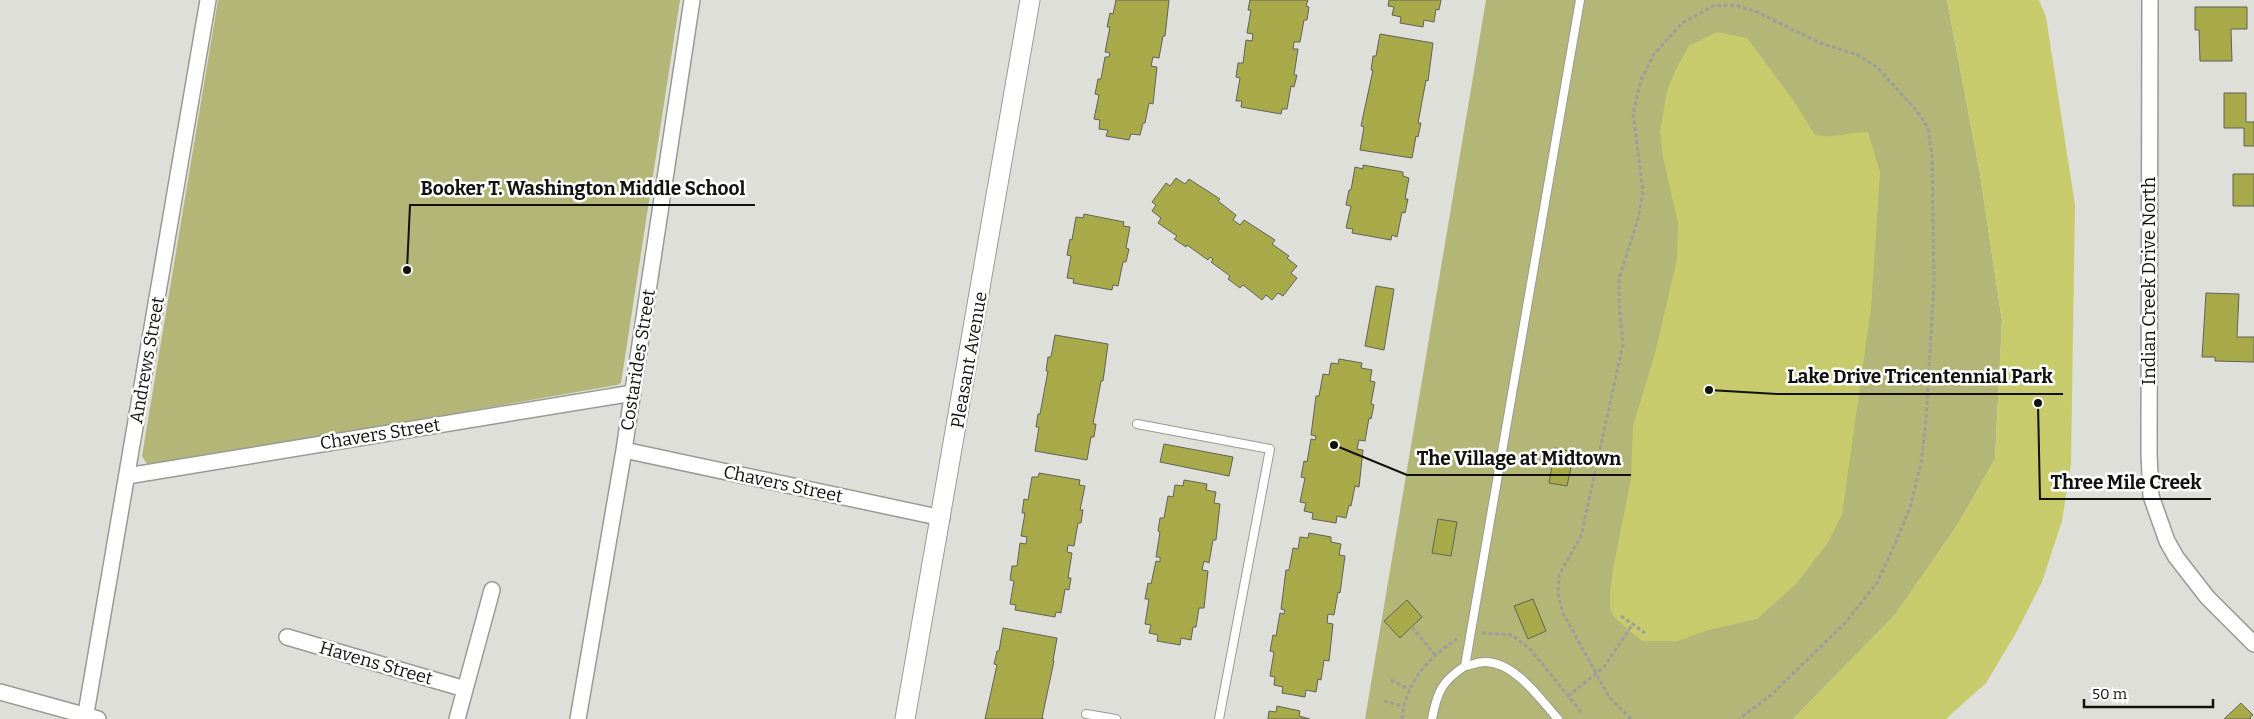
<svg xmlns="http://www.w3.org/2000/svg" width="2254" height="719" font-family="Bitter,serif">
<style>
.green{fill:#b3b677}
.water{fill:#c8cb6c}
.building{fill:#a8aa4a;stroke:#61615b}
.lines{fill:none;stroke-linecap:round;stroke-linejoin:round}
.service-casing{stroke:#9a9a94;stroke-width:10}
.minor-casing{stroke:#9a9a94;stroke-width:18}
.tertiary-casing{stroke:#9a9a94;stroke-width:21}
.path{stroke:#9d9e99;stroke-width:3;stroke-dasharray:4 2.5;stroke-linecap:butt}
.service{stroke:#fff;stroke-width:8}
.minor{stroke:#fff;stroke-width:15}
.tertiary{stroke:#fff;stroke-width:19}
.labels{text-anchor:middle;stroke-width:5;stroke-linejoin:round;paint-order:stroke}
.street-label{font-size:18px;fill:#11110f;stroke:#fffffe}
.leader{fill:none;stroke:#11110f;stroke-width:2}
.callout-dot{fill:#11110f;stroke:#fffffe;stroke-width:2}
.callout-label{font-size:19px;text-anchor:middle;font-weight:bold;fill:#11110f;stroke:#fffffe;stroke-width:5;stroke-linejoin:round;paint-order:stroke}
</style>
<rect width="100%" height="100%" fill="#dedfd8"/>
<path class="green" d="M218,0H680L621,383L617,385L152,466L147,464L142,456Z
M1486,0H1947L1980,174L2002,321L1995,459L1958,524L1895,615L1793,719H1365Z"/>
<path class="water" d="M1947,0H2039L2046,17L2075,205L2071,463L2062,521L2042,582L2016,633L1986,683L1946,719H1793L1895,615L1958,524L1995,459L2002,321L1980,174Z
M1717,32L1747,38L1793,100L1815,135C1834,139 1849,132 1868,132L1880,172L1871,308L1842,515L1827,544L1796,584L1757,619L1708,630L1678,641H1642L1615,618L1610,609V593L1613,569L1631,479L1633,426L1655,354L1677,259L1678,223L1663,157L1660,132L1667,91L1677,67L1689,46Z"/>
<path class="building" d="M1116,0H1169L1165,36H1163L1159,58L1153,57L1151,66L1157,67L1153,104L1149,103L1145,123H1143L1140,135L1131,134L1129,140L1106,136L1108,130L1099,129L1100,120L1094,119L1099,95L1095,94L1098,79H1101L1105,57H1109L1110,53L1105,52L1110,27H1107L1110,13L1113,14Z
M1250,0H1308L1306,6L1309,7L1307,20H1304L1300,42H1294L1293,49H1298L1294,75H1297L1294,87L1291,86L1287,109H1282L1281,114L1241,107L1242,101H1236L1240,78L1236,77L1238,63H1243L1246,40L1252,41L1253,34L1247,33L1251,10H1248Z
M1389,0H1441L1439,10L1436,9L1434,22L1424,20L1423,27L1400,23L1401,17L1392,15L1394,7L1388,6Z
M2195,7H2247V29H2231L2232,61H2200L2199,30H2195Z
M1380,34L1433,43L1428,81L1426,80L1418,123H1421L1418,137L1416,136L1412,158L1360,150L1364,127L1361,126L1373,70H1371L1373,56H1376Z
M2224,93H2246V122H2254V146H2244V128H2224Z
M1363,165L1403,172V176L1409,178L1405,199H1408L1405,213L1402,212L1397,237L1392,235L1391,240L1352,233L1353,229L1346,228L1351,206L1346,205L1349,190H1351L1355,167L1363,169Z
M2233,174H2254V206H2233Z
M1176,178L1185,184L1189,179L1220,199L1218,201L1236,215L1233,220L1240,225L1244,220L1275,240L1272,244L1289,256L1287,258L1297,266L1291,273L1297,278L1283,296L1278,293L1272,300L1266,295L1262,300L1243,285L1240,288L1228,279L1230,276L1211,262L1213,259L1210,257L1208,260L1187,245L1186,247L1174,239L1177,236L1158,223L1161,218L1152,211L1156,205L1152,202L1166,183L1170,186Z
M1084,214L1124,222L1123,226L1130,227L1126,248L1129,249L1126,262H1123L1118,286L1113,285L1112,290L1073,283L1074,279L1067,278L1071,256L1067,255L1070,239L1072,240L1076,217L1083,218Z
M1376,286L1394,289L1384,350L1365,346Z
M2206,293L2239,294L2237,337H2254V362L2215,361V357H2202Z
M1055,335L1108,344L1103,381H1101L1093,424H1096L1094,437H1091L1087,460L1035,451L1039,427H1036L1038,414H1040L1048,371H1046L1048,357H1051Z
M1339,359L1362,363L1361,368L1372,370L1370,381L1375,382L1371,404L1374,405L1371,419L1369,418L1365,441L1359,440L1357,449L1363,450L1359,487L1355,486L1351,506L1349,505L1346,518L1337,516L1336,523L1312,519L1313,513L1304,511L1306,503L1300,502L1305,478L1301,477L1304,461L1307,462L1311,439L1315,440L1316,436L1311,435L1316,396H1319L1323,374L1329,375L1331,363L1338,364Z
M1164,444L1233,457L1229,476L1160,462Z
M1555,448L1574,452L1567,486L1549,483Z
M1039,473L1080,480L1079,485L1085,486L1080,510H1083L1081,523H1078L1074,546L1068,545L1067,552L1072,553L1068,578H1071L1069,590L1065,589L1061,613L1056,612L1055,617L1015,610L1016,605L1010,604L1014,581L1010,580L1012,566H1017L1020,543L1026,544L1027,537L1021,536L1025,513H1022L1024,499L1028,500L1032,477H1038Z
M1184,480L1207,484L1206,490L1216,492L1214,503L1220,504L1216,540H1213L1209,563L1204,561L1202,570L1208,571L1204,608H1199L1196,627H1193L1191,640L1181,638L1180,645L1157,641L1158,635L1149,633L1151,625L1145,624L1149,599H1145L1148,583L1151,584L1156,561L1160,562V557H1156L1160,532L1158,531L1160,518H1164L1168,496L1173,497L1175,485L1183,486Z
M1438,519L1457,522L1451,556L1432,553Z
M1309,533L1331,537V542L1341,544L1339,555L1345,556L1340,593L1338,592L1334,615L1328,614L1327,623L1333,624L1329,661L1324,660L1321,680L1318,679L1316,692L1306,690L1305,697L1282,693L1283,687L1274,685L1275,677L1270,676L1274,652L1270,651L1273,635L1276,636L1280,613L1284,614L1285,610L1281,609L1286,570H1289L1293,548L1298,549L1300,537L1308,538Z
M1533,599L1546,631L1528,639L1514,606Z
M1407,600L1422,617L1400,638L1384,621Z
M1003,628L1057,638L1053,661H1054L1042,718L1044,719H985L997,665L994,664L997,651H999Z
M2241,703L2253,715L2250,717L2251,719H2224Z
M1277,706L1300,711L1299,716L1310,719H1268L1269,711L1276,712Z"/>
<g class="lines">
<defs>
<path id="service" d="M1137,424L1270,449L1219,719
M1465,666C1471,665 1479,662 1485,662C1515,662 1540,699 1558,719
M1086,714L1116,719
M1432,719C1437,692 1442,681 1465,666L1580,0"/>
<path id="minor" d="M2150,0L2149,454L2151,496L2167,541L2176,557L2207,597L2254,644
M624,450L942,518
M127,476L633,393
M287,637L465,689
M0,692L98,719
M85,719L208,0
M457,719L492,590
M578,719L624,450L692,0"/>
<path id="tertiary" d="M905,719L1030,0"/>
</defs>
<use href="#service" class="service-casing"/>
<use href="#minor" class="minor-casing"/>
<use href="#tertiary" class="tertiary-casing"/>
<path class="path" d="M1621,616L1645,633
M1412,627L1435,655
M1482,633L1512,635L1530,649L1582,713
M1391,680L1409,689
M1568,696L1604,667L1632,625
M1384,701L1403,706
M1402,719C1405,683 1428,658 1457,639
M1631,719L1609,697L1563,613L1558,594L1559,575L1581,536L1623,344L1619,302V279L1639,215L1643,191L1633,114L1641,80L1654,54L1682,23L1713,6L1735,5L1757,12L1820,43L1858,55L1877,67L1916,110L1928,128L1932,156L1934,283L1926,421L1921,463L1910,508L1894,546L1877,583L1845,623L1771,695L1739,719"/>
<use href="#service" class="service"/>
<use href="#minor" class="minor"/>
<use href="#tertiary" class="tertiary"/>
</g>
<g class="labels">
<g class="street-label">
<text transform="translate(2149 281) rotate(-90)" y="6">Indian Creek Drive North</text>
<text transform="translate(147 360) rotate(-80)" y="6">Andrews Street</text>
<text transform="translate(638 360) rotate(-81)" y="6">Costarides Street</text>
<text transform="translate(969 360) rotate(-80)" y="6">Pleasant Avenue</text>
<text transform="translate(380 434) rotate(-9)" y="6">Chavers Street</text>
<text transform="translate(783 484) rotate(12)" y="6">Chavers Street</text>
<text transform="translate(376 663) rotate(16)" y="6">Havens Street</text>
</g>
</g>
<path class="leader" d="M407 270L410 205H755M1709 390L1777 394H2063M1334 445L1407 475H1631M2038 403L2040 499H2211"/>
<g class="callout-dot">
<circle cx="407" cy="270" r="5"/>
<circle cx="1709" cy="390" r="5"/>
<circle cx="1334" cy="445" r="5"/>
<circle cx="2038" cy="403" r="5"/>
</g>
<g class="callout-label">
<text x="583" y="195">Booker T. Washington Middle School</text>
<text x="1920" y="383">Lake Drive Tricentennial Park</text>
<text x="1519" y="465">The Village at Midtown</text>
<text x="2126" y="489">Three Mile Creek</text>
</g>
<path d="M2084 699v8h129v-8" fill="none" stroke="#11110f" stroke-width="2.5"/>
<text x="2092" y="699" font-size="15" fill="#11110f" stroke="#fffffe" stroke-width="4" paint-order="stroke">50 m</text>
</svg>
